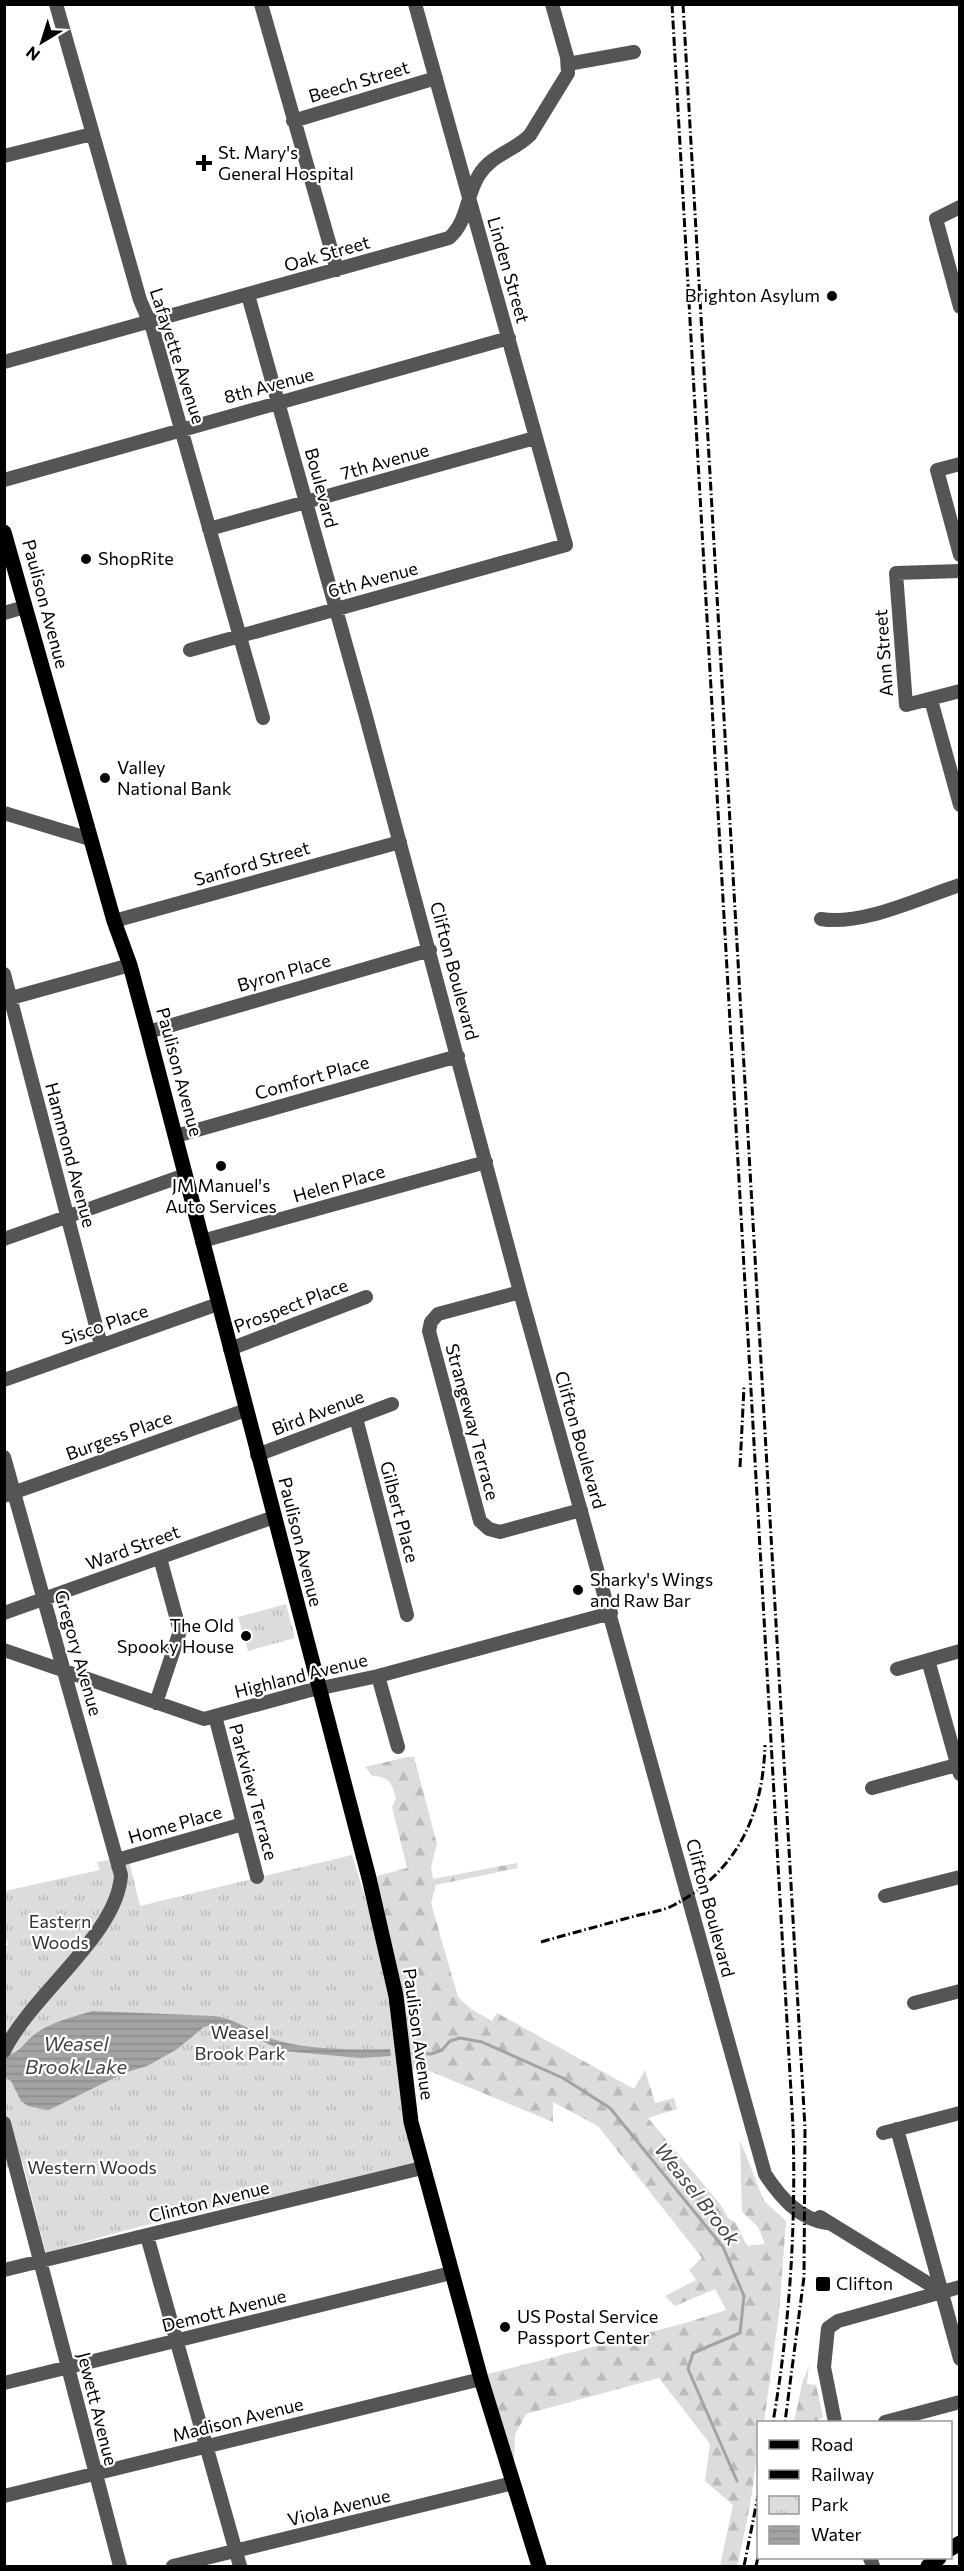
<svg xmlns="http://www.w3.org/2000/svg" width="964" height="2571" font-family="Commissioner,sans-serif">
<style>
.forest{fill:url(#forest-firs)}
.park{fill:url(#park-tufts)}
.water{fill:url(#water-rules)}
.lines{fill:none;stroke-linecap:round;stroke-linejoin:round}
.stream{stroke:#a3a3a3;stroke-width:3}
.minor{stroke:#555;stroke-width:14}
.major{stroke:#000;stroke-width:15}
.rail{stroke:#000;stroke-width:3;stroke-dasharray:9 3 1.5 3;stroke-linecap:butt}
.poi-dot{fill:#000;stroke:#fff;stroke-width:2}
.labels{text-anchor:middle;stroke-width:4.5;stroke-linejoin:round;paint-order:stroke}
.street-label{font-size:18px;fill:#000;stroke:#fff}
.poi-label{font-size:18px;fill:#000;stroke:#fff;text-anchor:start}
.park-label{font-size:18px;fill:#333;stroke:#fff}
.water-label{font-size:20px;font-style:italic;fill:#444;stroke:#fff}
</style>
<defs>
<pattern id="forest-firs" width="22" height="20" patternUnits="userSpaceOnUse" patternTransform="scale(1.5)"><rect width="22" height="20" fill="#dcdcdc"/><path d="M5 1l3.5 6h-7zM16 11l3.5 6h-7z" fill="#bbb"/></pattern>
<pattern id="park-tufts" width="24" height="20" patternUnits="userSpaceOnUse" patternTransform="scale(1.5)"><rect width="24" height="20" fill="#dcdcdc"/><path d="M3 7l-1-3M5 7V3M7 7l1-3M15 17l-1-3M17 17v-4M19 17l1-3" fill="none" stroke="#bbb"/></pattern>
<pattern id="water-rules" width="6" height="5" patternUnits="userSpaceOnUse" patternTransform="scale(1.5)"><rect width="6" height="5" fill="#a3a3a3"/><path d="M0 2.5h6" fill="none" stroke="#8b8b8b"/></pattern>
</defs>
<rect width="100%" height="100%" fill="#fff"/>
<path class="forest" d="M407,1757H414L437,1844L431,1867L433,1879L517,1863L518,1868L436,1885L431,1903L458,1997L471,2009L492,2021L497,2013L634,2089L645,2070L655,2103L674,2098L677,2109L648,2118L720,2204L728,2218L736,2223L747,2246L765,2244L758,2227L742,2212L740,2140L764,2201L786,2221L779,2314L764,2422H758C758,2472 748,2518 737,2566H720L733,2505L705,2481L710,2444L659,2378L526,2414L515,2435L513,2483L480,2376L682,2324L726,2310L715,2289L675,2306L665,2296L696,2280L689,2270L702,2258L598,2126L553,2102V2122L427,2070H404L377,1876L407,1868L392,1807L396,1799C392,1784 390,1777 373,1776L365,1767Z
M809,2365L807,2384L816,2385L823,2417L816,2422H794L802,2384Z"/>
<path class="park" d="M286,1604L295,1638L248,1651L238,1617Z
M352,1855L396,1996L422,2168C296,2193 169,2213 46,2254L23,2163L5,2168V1945H8L5,1936V1891L100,1870L97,1862L128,1857L140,1906Z"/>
<path class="water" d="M92,2011L214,2016C238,2019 255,2035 279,2041C314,2050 354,2050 390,2049L391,2056L360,2058L284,2051L228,2026L213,2025L204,2027L176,2050L147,2066L124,2073L49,2110L28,2106L21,2101L11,2081L5,2077V2055C20,2054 23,2043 35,2034C51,2022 73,2017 92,2011Z"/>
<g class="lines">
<path class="stream" d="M413,2053L431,2054L442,2050L450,2041L460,2038L482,2042L563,2078L610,2108L723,2247L744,2296L740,2333L693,2353L688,2369L737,2481"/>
<path class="minor" d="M56,4L140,300L153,330L263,718
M261,4L337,270
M568,64L634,52
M293,121L436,78
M4,156L92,134
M960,207L936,219L960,307
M248,295L365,713L520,1292L765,2174C780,2197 799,2219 827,2223
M4,362L449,238C468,222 466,195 479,175C491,155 514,151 530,135L568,73L567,57L552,4
M960,464L937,470L960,555
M4,480L509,338
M209,529L535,438
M960,571L896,573L906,705L960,691
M4,613L25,607
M190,650L566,545L415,4
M931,700L960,805
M4,813L90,839
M821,919C863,926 919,898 960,885
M114,921L400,842
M4,974L101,1345
M4,1000L130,965
M148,1032L430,950
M176,1136L458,1056
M4,1239L185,1175
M202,1241L486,1162
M520,1292L438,1314L431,1322L429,1331L480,1521L489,1529L500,1532L581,1510
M230,1349L366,1297
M4,1380L218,1304
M356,1418L407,1615
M257,1455L392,1404
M4,1457L121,1875C118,1934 32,1994 4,2051
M4,1496L246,1410
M4,1613L274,1517
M4,1650L204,1719L307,1691L378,1676L611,1613
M928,1660L960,1774
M897,1669L960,1651
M378,1676L398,1747
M156,1703L180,1631L160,1558
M215,1716L257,1877
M872,1788L960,1764
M117,1860L243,1824
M885,1896L960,1877
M914,2003L960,1991
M4,2123L120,2566
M897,2129L960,2359
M883,2133L960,2113
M820,2217L942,2292
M147,2236L240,2566
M4,2270L422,2168
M4,2383L451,2273
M835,2422L824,2367L828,2328L838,2321L960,2287
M885,2422L960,2402
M4,2496L481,2379
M870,2558L873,2566
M173,2566L513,2483"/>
<path class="major" d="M4,532L114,921L130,965L148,1032L369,1878L396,1996L411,2122L481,2379L539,2566
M950,2549L960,2543
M928,2566L939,2558"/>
<path class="rail" d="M672,4L793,2127C796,2226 790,2324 773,2422
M683,4L805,2128L804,2277L785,2422
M740,1467L744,1387
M541,1942C572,1933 603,1925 635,1916C647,1913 663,1911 674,1905C738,1871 763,1814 765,1745
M744,2566L758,2496
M756,2566L758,2557"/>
</g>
<g class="poi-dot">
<path d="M201 154h6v6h6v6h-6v6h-6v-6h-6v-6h6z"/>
<circle cx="832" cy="296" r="6"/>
<circle cx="86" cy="559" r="6"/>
<circle cx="105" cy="778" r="6"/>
<circle cx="221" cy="1166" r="6"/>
<circle cx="578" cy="1590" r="6"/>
<circle cx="246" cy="1636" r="6"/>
<rect x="815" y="2276" width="16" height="16" rx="3"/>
<circle cx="505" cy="2327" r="6"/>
</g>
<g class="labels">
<g class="street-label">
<text transform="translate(359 82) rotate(-17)" y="6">Beech Street</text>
<text transform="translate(327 254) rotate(-16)" y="6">Oak Street</text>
<text transform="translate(508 270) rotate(74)" y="6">Linden Street</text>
<text transform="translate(177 356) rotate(72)" y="6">Lafayette Avenue</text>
<text transform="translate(269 386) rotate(-15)" y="6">8th Avenue</text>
<text transform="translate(385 462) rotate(-16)" y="6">7th Avenue</text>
<text transform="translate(321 488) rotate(75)" y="6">Boulevard</text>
<text transform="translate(373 580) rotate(-15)" y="6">6th Avenue</text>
<text transform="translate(45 604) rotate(75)" y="6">Paulison Avenue</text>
<text transform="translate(884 653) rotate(-94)" y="6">Ann Street</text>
<text transform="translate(252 864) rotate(-16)" y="6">Sanford Street</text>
<text transform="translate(454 971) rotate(75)" y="6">Clifton Boulevard</text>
<text transform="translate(284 973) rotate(-16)" y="6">Byron Place</text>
<text transform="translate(179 1072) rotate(75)" y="6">Paulison Avenue</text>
<text transform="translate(312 1078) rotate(-16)" y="6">Comfort Place</text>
<text transform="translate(70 1155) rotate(75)" y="6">Hammond Avenue</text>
<text transform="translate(339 1184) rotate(-16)" y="6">Helen Place</text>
<text transform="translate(291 1306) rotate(-21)" y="6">Prospect Place</text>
<text transform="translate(105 1325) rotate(-19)" y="6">Sisco Place</text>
<text transform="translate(318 1413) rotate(-21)" y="6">Bird Avenue</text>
<text transform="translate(472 1422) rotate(75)" y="6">Strangeway Terrace</text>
<text transform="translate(119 1436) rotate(-20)" y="6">Burgess Place</text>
<text transform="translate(580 1440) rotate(74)" y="6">Clifton Boulevard</text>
<text transform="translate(399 1512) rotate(75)" y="6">Gilbert Place</text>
<text transform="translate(300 1542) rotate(76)" y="6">Paulison Avenue</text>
<text transform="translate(133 1548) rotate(-20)" y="6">Ward Street</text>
<text transform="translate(78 1653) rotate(74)" y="6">Gregory Avenue</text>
<text transform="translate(301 1676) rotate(-14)" y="6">Highland Avenue</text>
<text transform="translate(253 1792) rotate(75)" y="6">Parkview Terrace</text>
<text transform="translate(175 1825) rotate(-16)" y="6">Home Place</text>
<text transform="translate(710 1908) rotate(75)" y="6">Clifton Boulevard</text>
<text transform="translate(418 2034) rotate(82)" y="6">Paulison Avenue</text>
<text transform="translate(209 2202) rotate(-14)" y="6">Clinton Avenue</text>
<text transform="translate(224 2311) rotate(-14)" y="6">Demott Avenue</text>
<text transform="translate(97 2409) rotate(76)" y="6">Jewett Avenue</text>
<text transform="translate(238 2420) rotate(-14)" y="6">Madison Avenue</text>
<text transform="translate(339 2508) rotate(-14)" y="6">Viola Avenue</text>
</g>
<g class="poi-label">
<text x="218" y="159">St. Mary's<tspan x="218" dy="21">General Hospital</tspan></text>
<text x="820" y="302" text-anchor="end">Brighton Asylum</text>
<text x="98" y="565">ShopRite</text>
<text x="117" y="774">Valley<tspan x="117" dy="21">National Bank</tspan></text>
<text x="221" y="1192" text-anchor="middle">JM Manuel's<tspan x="221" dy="21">Auto Services</tspan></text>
<text x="590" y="1586">Sharky's Wings<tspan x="590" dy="21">and Raw Bar</tspan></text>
<text x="234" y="1632" text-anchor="end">The Old<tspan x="234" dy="21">Spooky House</tspan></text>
<text x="836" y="2290">Clifton</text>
<text x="517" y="2323">US Postal Service<tspan x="517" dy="21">Passport Center</tspan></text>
</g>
<g class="park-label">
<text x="60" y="1928">Eastern<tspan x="60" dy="21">Woods</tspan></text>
<text x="240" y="2039">Weasel<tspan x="240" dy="21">Brook Park</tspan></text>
<text x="92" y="2174">Western Woods</text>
</g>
<g class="water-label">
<text x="76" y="2051">Weasel<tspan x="76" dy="23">Brook Lake</tspan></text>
<text transform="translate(697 2194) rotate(52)" y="7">Weasel Brook</text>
</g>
</g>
<rect width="964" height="2571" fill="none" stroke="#000000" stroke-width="12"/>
<rect x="757" y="2421" width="195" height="138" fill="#ffffff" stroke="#999999" stroke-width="1.5"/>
<rect x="769" y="2440" width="30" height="9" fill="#000000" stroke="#999999" stroke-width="1.5"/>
<text x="811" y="2451" font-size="18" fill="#000000">Road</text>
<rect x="769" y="2470" width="30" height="9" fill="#000000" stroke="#999999" stroke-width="1.5"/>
<text x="811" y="2481" font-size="18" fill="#000000">Railway</text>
<rect x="769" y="2496" width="30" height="18" fill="url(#park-tufts)" stroke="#999999" stroke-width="1.5"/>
<text x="811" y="2511" font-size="18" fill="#000000">Park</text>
<rect x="769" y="2526" width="30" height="18" fill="url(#water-rules)" stroke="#999999" stroke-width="1.5"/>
<text x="811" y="2541" font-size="18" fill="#000000">Water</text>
<g transform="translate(42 42) rotate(218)" stroke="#ffffff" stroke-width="4.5" paint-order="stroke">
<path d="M0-4.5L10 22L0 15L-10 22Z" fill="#000000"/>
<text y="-9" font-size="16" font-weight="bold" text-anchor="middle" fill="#000000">N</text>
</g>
</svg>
